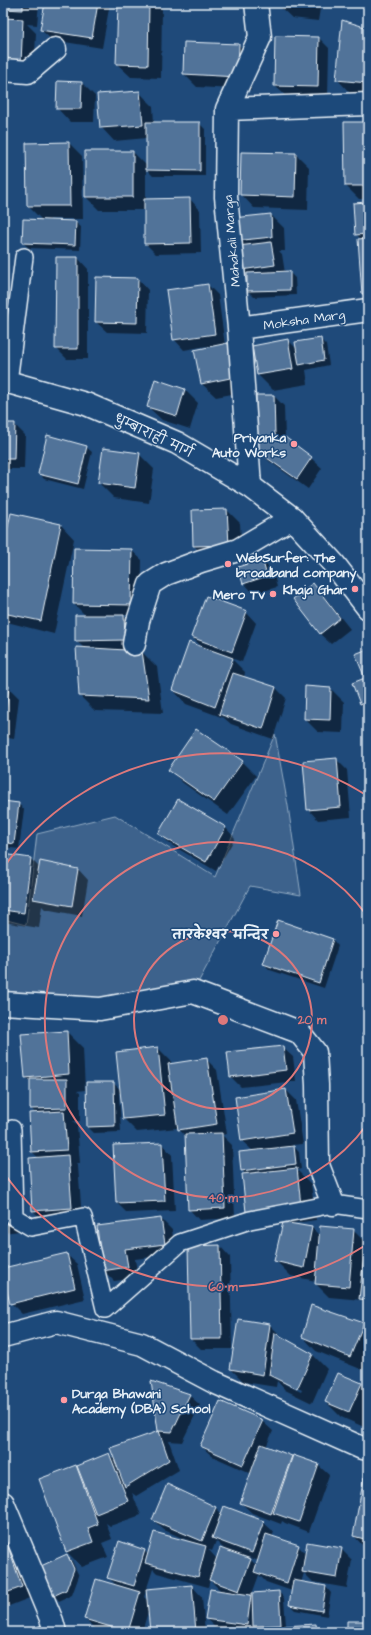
<svg xmlns="http://www.w3.org/2000/svg" width="371" height="1635" font-family="'Architects Daughter','Playpen Sans Deva',sans-serif">
<style>
.green{fill:#3c628c;stroke:#92aac2}
.shadow{fill:#0007;fill-rule:evenodd}
.building{fill:#517399;stroke:#e8f1f8}
.lines{fill:none;stroke-linecap:round;stroke-linejoin:round}
.service-casing{stroke:#e8f1f8;stroke-width:20}
.minor-casing{stroke:#e8f1f8;stroke-width:25}
.secondary-casing{stroke:#e8f1f8;stroke-width:25}
.service{stroke:#1f4a7a;stroke-width:17}
.minor{stroke:#1f4a7a;stroke-width:22}
.secondary{stroke:#1f4a7a;stroke-width:22}
.ring{fill:none;stroke:#dd787b;stroke-width:2}
.poi-dot{fill:#ff9aa2;stroke:#1f4a7a;stroke-width:1.5}
.labels{text-anchor:middle;stroke-width:3;stroke-linejoin:round;paint-order:stroke}
.street-label{font-size:13px;fill:#e8f1f8;stroke:#1f4a7a}
.poi-label{font-size:13px;font-weight:bold;fill:#e8f1f8;stroke:#1f4a7a;text-anchor:end}
.centre{fill:#dd787b;stroke:#1f4a7a;stroke-width:2}
.ring-label{font-size:12px;text-anchor:middle;font-weight:bold;fill:#dd787b;stroke:#1f4a7a;stroke-width:3;stroke-linejoin:round;paint-order:stroke}
</style>
<rect width="100%" height="100%" fill="#1f4a7a"/>
<filter id="ink" filterUnits="userSpaceOnUse"><feTurbulence type="fractalNoise" baseFrequency=".025" numOctaves="2"/><feDisplacementMap in="SourceGraphic" scale="8" xChannelSelector="R" yChannelSelector="G"/><feConvolveMatrix kernelMatrix="1 2 1 2 8 2 1 2 1" color-interpolation-filters="sRGB"/></filter>
<g filter="url(#ink)">
<path class="green" d="M275,734L288,806L301,895L250,886L193,992L3,1006V919L26,925L37,834L115,815L215,877Z"/>
<path class="shadow" d="M3,3H39L37,25L27,24L36,33L34,76L3,75Z
M46,3H110L102,48L52,40L41,30Z
M119,3H156L162,9L161,78L131,77L117,64Z
M279,3H321L318,21L292,18L278,5Z
M359,3H368V10L365,9Z
M368,29V94L350,93L337,79Z
M319,38L329,48L328,97L286,96L275,86Z
M239,45L252,59L251,90L197,87L184,74Z
M82,83L95,96L94,122H70L57,108Z
M139,92L153,106L154,123L200,124L205,129V176H153L146,169V200L190,199L200,210L201,253L156,254L145,243V210H99L86,197L133,152L147,166V138L114,141L101,127Z
M368,123V199H359L346,186Z
M69,143L82,156L83,219H50V221L75,222L81,227L80,250L29,248L23,243L43,221L28,206L27,144Z
M296,154L309,167L308,210L254,208L241,194Z
M368,203V298L363,293L361,239L356,234Z
M271,215L284,228L285,251H279L282,254L285,273L289,272L295,278L296,295L254,297L248,291V275L242,270L235,241Z
M78,258L88,269V359H67L56,348Z
M138,279L148,290L147,333L107,332L96,322Z
M208,285L218,295L225,345L228,344L241,358L248,391L216,397L202,384L195,351L208,348L207,346L184,350L174,339Z
M320,339L326,345L329,365L306,370L308,384L273,390L258,375L288,340L298,350Z
M184,389L198,403L190,429L162,420L148,407Z
M274,396L284,406L285,438L311,458L322,468L308,489L269,461L258,450Z
M3,424H14L25,435L24,469H3Z
M86,447L92,452L83,489L44,479L39,473Z
M139,454L154,469L149,503L114,498L99,483Z
M227,510L240,523L242,558L208,559L194,546Z
M11,515L61,525L74,539L54,634L3,621V554Z
M75,549L131,550L142,560L141,615H123L137,629L142,652L157,667L163,713L95,711L80,696L85,649L76,640L86,616L74,604Z
M262,560L273,571L277,587L254,594L244,583Z
M312,584L323,595L350,629L331,644L320,634Z
M246,612L256,623L242,662L231,658L245,672L244,678L276,688L286,698L273,739L231,724L224,718L186,704L173,690L203,648L192,637Z
M368,650V710L361,704L353,683L366,679Z
M3,686L8,687L19,698L14,739L3,737Z
M331,689L344,702L343,733L318,732L305,719Z
M197,730L242,762L256,776L228,815L183,783L169,769Z
M336,759L347,770L351,817L318,820L308,809Z
M3,802L18,804L24,809L19,849L3,847Z
M225,827L235,838L216,871L170,844L160,834Z
M3,855L31,859L40,868L78,869L88,880L82,916L45,909L42,906L39,928L3,922Z
M278,922L333,940L338,946L324,988L270,970L264,964Z
M67,1032L83,1048L85,1090L77,1091L80,1093V1121H73L77,1125L80,1163H75L78,1166L82,1218L44,1221L33,1211L39,1158L32,1152L36,1114L31,1108V1082L26,1077L23,1035Z
M282,1047L293,1057L296,1081L241,1087L231,1077Z
M158,1048L171,1061V1065L207,1060L217,1070L227,1134L222,1135L232,1145L235,1218L199,1220L189,1209L186,1137L178,1128L137,1132L124,1119L121,1093H119L121,1132L94,1133L88,1127L113,1083L121,1090Z
M286,1090L296,1100L303,1144L292,1145L299,1152L301,1169L297,1170L311,1184L316,1220L288,1224L312,1228L320,1236L353,1230L366,1243L368,1233V1306L362,1300L329,1297L316,1284V1281L291,1276L276,1261L284,1224L262,1226L247,1211L246,1175L242,1170L253,1151L242,1141L236,1097Z
M162,1144L172,1155L175,1211L127,1213L117,1203Z
M3,1148L7,1151L20,1231L3,1233Z
M161,1219L172,1230L175,1254L135,1259L138,1278L114,1281L103,1270L98,1227Z
M220,1246L230,1257L232,1349H201L191,1339Z
M66,1254L77,1264L85,1299L22,1314L11,1303L3,1269Z
M239,1320L270,1325L283,1338L312,1354L327,1369L312,1403L285,1390L277,1381L276,1387L244,1382L231,1369ZM285,1382L302,1390L301,1392L285,1384Z
M363,1324L368,1329V1358L363,1370L316,1351L303,1337Z
M361,1384L368,1391V1418L364,1427L341,1417L326,1402Z
M189,1395L200,1405L182,1442L169,1441L179,1470L136,1496L132,1493L141,1515L110,1526L106,1523L112,1539L102,1543L108,1557L82,1567L67,1552L40,1480L76,1467L80,1471L109,1454L116,1461L111,1449L160,1432L159,1430Z
M262,1421L273,1431L266,1447L318,1465L329,1475L309,1532L285,1523L282,1521L281,1524L252,1513L241,1503L252,1474L212,1456L201,1446Z
M367,1468H368V1547H364L354,1536Z
M215,1507L222,1514L263,1522L274,1532L272,1537L298,1546L306,1554L341,1549L352,1560L347,1588L313,1582L304,1573L301,1583L326,1587L331,1593L327,1616L295,1610L290,1605L292,1591L266,1582L259,1575L252,1594L279,1592L284,1598L286,1626L316,1625L323,1632H285V1630L277,1631L278,1632H236L217,1629L206,1619L222,1592L210,1580L208,1587L157,1573L153,1569L144,1597L148,1601L192,1586L202,1597L205,1632H151L149,1608L142,1632H105L95,1629L85,1619L117,1586L108,1577L145,1551L148,1555L189,1542V1541L164,1530L153,1520ZM216,1541L226,1551L217,1559L208,1549L212,1551ZM248,1557L259,1561L257,1566Z
M3,1521L12,1546L8,1547L17,1556L32,1597L4,1608L3,1606Z
M66,1555L72,1561L79,1576L72,1595L59,1601L54,1595Z"/>
<path class="building" d="M3,3H23V10L3,9Z
M45,3H98L92,38L40,30Z
M118,3H149L148,65L116,64Z
M278,3H306L305,8L277,5Z
M3,18L23,19L21,63L3,62Z
M342,20L368,28V83L336,80Z
M275,36L319,37L318,87L274,86Z
M184,42L239,44L238,77L183,74Z
M57,81L82,82L81,109H56Z
M140,91L143,125L100,128L97,94Z
M146,122H200V171L146,170Z
M344,122H368V186H345Z
M69,142L70,206H27L26,143Z
M85,151H133V197H85Z
M241,152L296,153L295,197L240,195Z
M190,198L191,243L144,244V199Z
M368,202V234L355,235L353,203Z
M271,214L272,237L234,241L233,218Z
M23,219L76,221L75,245L22,243Z
M368,238V293L362,294L358,239Z
M271,242L275,265L241,270L238,246Z
M56,257H78V349H55Z
M290,271V290L247,291V273Z
M96,277L138,278L137,323L95,322Z
M208,284L215,334L173,340L166,290Z
M321,338L324,360L299,365L295,342Z
M288,339L293,369L257,375L252,346Z
M228,343L235,377L201,384L194,350Z
M155,379L185,389L177,416L147,407Z
M256,395H274L275,434L277,439L282,442L285,437L312,457L297,479L257,451Z
M3,423H15L14,459H3Z
M47,435L87,446L78,484L38,474Z
M103,448L140,453L135,488L98,483Z
M227,509L229,545L193,546L192,510Z
M11,513L61,524L41,621L3,613V549Z
M74,548L132,549L131,605L73,604Z
M262,559L267,576L243,584L238,567Z
M313,583L340,618L320,634L293,599Z
M206,596L247,611L232,652L191,637Z
M75,615H124L125,640L75,641Z
M189,642L233,658L215,707L172,690Z
M76,647L142,651L149,699L79,696Z
M368,649V701L360,704L352,683L365,678L355,654Z
M233,673L276,687L263,729L219,714Z
M3,685L9,686L4,729H3Z
M305,686L331,688L330,720L304,719Z
M368,717V739L365,740Z
M196,729L243,761L214,802L168,770Z
M337,758L341,807L307,810L303,761Z
M178,799L226,827L206,862L158,834Z
M3,801L19,803L14,844L3,842Z
M3,854L31,858L24,913L3,910Z
M40,861L78,869L72,906L33,899Z
M278,920L333,939L319,983L263,964Z
M368,1029V1043L362,1034Z
M67,1031L69,1074L25,1078L21,1034Z
M283,1046L286,1070L230,1077L227,1052Z
M158,1047L165,1115L123,1119L116,1052Z
M207,1058L217,1124L178,1130L168,1064Z
M30,1079H67V1108L30,1109Z
M86,1082H114L115,1126L87,1127Z
M286,1089L293,1133L241,1141L235,1097Z
M64,1111L67,1150L31,1152L29,1113Z
M222,1133L225,1208L188,1210L185,1134Z
M162,1143L165,1201L116,1203L113,1145Z
M294,1146L296,1164L241,1171L239,1152Z
M68,1155L72,1208L32,1211L29,1158Z
M297,1168L301,1206L246,1212L242,1174Z
M5,1195L10,1221L3,1222V1196Z
M161,1218L165,1244L125,1249L128,1267L102,1271L97,1226Z
M283,1222L312,1227L304,1268L274,1261Z
M320,1226L354,1229L349,1287L315,1284Z
M367,1231L368,1232V1300L359,1299Z
M220,1245L222,1339H190L188,1246Z
M67,1253L75,1288L10,1304L3,1274V1268Z
M311,1305L364,1323L350,1357L302,1337Z
M238,1319L270,1324L263,1375L230,1369Z
M275,1333L313,1354L297,1389L269,1375Z
M338,1373L362,1383L349,1412L325,1402Z
M151,1381L190,1394L172,1432L158,1431Z
M220,1401L263,1420L243,1465L200,1446Z
M159,1431L169,1460L125,1487L110,1448Z
M261,1444L292,1456L271,1514L240,1503Z
M109,1453L128,1501L96,1514L77,1466Z
M293,1455L319,1464L299,1522L273,1513Z
M76,1465L98,1524L88,1528L93,1542L66,1552L39,1479Z
M366,1466L368,1467V1540L353,1536Z
M167,1484L216,1507L202,1541L152,1520Z
M224,1506L264,1521L252,1553L212,1538Z
M154,1532L206,1546L198,1577L145,1563Z
M266,1534L299,1545L287,1583L254,1572Z
M119,1541L145,1550L134,1586L107,1578Z
M307,1542L342,1548L337,1578L302,1572Z
M7,1544L22,1587L3,1594V1546Z
M220,1548L251,1559L239,1591L209,1580Z
M67,1554L74,1569L66,1590L53,1596L41,1566Z
M96,1579L140,1592L128,1632L84,1619Z
M293,1580L326,1586L322,1611L289,1605Z
M192,1585L196,1632H150L146,1589Z
M210,1589L251,1595L247,1625L205,1619Z
M279,1591L281,1625L253,1626L252,1593Z
M347,1621H368V1632H347Z
M47,1623L50,1632H23Z
M316,1624L317,1632H284V1626Z"/>
<g class="lines">
<defs>
<path id="service" d="M8,382L24,257
M12,1129L14,1217L31,1227L83,1217L105,1309L180,1243L250,1220L333,1204L368,1209"/>
<path id="minor" d="M3,70L28,72L55,49
M227,109L368,104
M239,328L368,310
M250,486L239,328L226,197L227,109L260,37L256,3
M134,644L138,621L150,584L166,574L201,561L238,550L292,518
M3,1003L100,1009L193,992L299,1032L315,1052L317,1085L318,1165L333,1204
M3,1336L56,1322L142,1344L214,1382L362,1448L368,1449
M3,1503L52,1621L55,1632"/>
<path id="secondary" d="M3,382H8L86,404L177,443L250,486L292,518L334,564L368,608"/>
</defs>
<use href="#service" class="service-casing"/>
<use href="#minor" class="minor-casing"/>
<use href="#secondary" class="secondary-casing"/>
<use href="#service" class="service"/>
<use href="#minor" class="minor"/>
<use href="#secondary" class="secondary"/>
</g>
</g>
<g class="ring">
<circle cx="223" cy="1020" r="89"/>
<path d="M368 1123A178 178 0 1 1 368 917"/>
<path d="M366 1245A267 267 0 0 1 4 1173M4 867A267 267 0 0 1 366 795"/>
</g>
<g class="poi-dot">
<circle cx="294" cy="444" r="4"/>
<circle cx="228" cy="564" r="4"/>
<circle cx="355" cy="589" r="4"/>
<circle cx="273" cy="594" r="4"/>
<circle cx="276" cy="934" r="4"/>
<circle cx="64" cy="1400" r="4"/>
</g>
<g class="labels">
<g class="street-label">
<text transform="translate(231 241) rotate(-95)" y="5">Mahakali Marga</text>
<text transform="translate(304 319) rotate(-8)" y="5">Moksha Marg</text>
<text transform="translate(154 435) rotate(25)" y="5">धुम्बाराही मार्ग</text>
</g>
<g class="poi-label">
<text x="286" y="442">Priyanka<tspan x="286" dy="15">Auto Works</tspan></text>
<text x="236" y="562" text-anchor="start">WebSurfer: The<tspan x="236" dy="15">broadband company</tspan></text>
<text x="347" y="594">Khaja Ghar</text>
<text x="265" y="599">Mero Tv</text>
<text x="268" y="939">तारकेश्वर मन्दिर</text>
<text x="72" y="1398" text-anchor="start">Durga Bhawani<tspan x="72" dy="15">Academy (DBA) School</tspan></text>
</g>
</g>
<circle cx="223" cy="1020" r="6" class="centre"/>
<g class="ring-label">
<text x="312" y="1024">20 m</text>
<text x="223" y="1202">40 m</text>
<text x="223" y="1291">60 m</text>
</g>
<rect width="371" height="1635" fill="none" stroke="#1f4a7a" stroke-width="16"/>
<rect x="8" y="8" width="355" height="1619" fill="none" stroke="#e8f1f8" stroke-width="1.5" filter="url(#ink)"/>
</svg>
